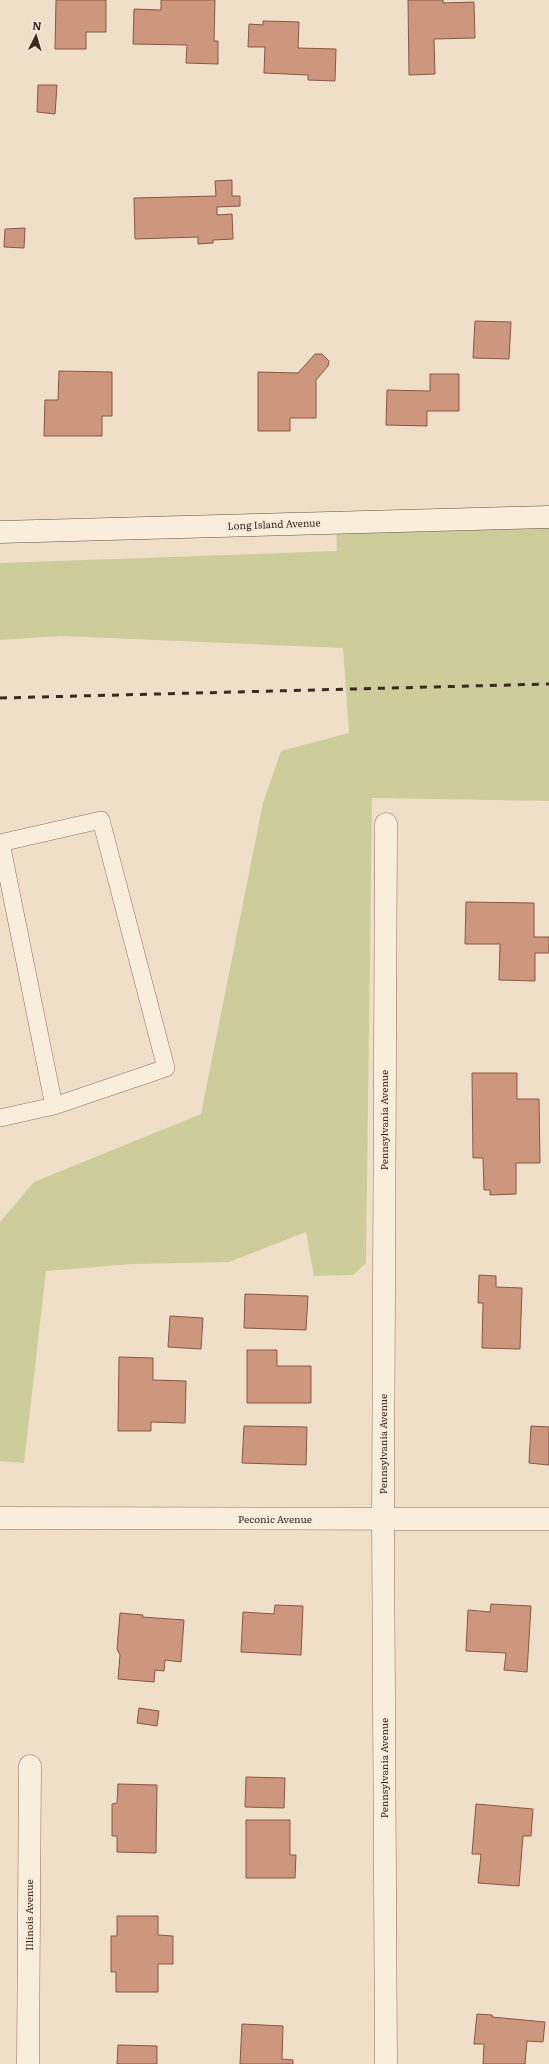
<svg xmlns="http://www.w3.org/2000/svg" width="549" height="2064" font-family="Literata,serif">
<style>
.green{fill:#cdcd9c}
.building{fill:#cd967e;stroke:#8a5743}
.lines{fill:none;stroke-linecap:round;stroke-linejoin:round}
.lane-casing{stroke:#8b705d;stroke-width:18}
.street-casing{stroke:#8b705d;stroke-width:23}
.secondary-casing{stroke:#6d5240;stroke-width:23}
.lane{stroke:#f9eddc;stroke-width:17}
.street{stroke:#f9eddc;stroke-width:22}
.secondary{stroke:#f9eddc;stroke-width:22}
.rail{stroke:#3c2b20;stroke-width:3;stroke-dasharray:7 7;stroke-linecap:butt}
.labels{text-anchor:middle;stroke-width:3.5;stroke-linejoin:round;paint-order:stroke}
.street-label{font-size:10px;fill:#3c2b20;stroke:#f6ead8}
</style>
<rect width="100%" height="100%" fill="#efdfc8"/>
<path class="green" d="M549,517V801L372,798L366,1263L353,1275L314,1276L306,1232L229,1262L132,1264L46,1271L24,1463L0,1461V1222L34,1182L201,1114L263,803L281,751L349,733L343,648L61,636L0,640V563L337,551L336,523Z"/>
<path class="building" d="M56,0H106V32H86V49H55Z
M161,0H215L214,41H218V64L186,63L187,45L133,44L134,9L161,10Z
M408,0H443V3L474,2L475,38L434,39L435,74L409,75Z
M263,21L299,22L298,48L336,49L335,81L308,80V75L264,73L265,47H248L249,24L263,25Z
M38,85H57L55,114L37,112Z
M232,180V196H240V206L217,207V215L232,214L233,239L213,240V243L198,244V237L135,239L134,198L216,196L215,181Z
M25,228L24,248L4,247L5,229Z
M475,321L511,322L509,359L473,358Z
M315,354H322L329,361L328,366L316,380V418H290V431H258V372L298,373Z
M59,371L112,372V416H102V436H44L45,400H58Z
M430,374H459V411H427V426L386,425L387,390L430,391Z
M466,902L534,903V937H549V953H535V981L499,980L500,944H465Z
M472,1073H517V1099H539L540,1163H516V1194L490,1195V1190H484L483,1158H473Z
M479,1275L496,1276V1287L522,1288L520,1349L482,1348L483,1303H478Z
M245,1294L308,1296L306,1330L244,1328Z
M170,1316L203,1318L201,1349L168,1347Z
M247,1350H277V1366H311V1403H247Z
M119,1357L153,1358V1380L186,1381L185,1423L151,1422V1431H118Z
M244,1426L307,1427L306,1465L242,1463Z
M531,1426L549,1427V1465L529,1463Z
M491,1604L531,1606L527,1672L504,1670L506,1653L466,1651L468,1610L490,1612Z
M275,1605L303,1606L301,1655L241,1652L243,1612L274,1614Z
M120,1613L143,1615L142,1617L184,1620L181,1662L165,1660L164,1671L155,1670L154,1682L118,1679L120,1655L117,1649Z
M139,1708L159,1711L157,1726L137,1723Z
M246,1777L285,1778L284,1808L245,1807Z
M118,1784L157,1785L156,1853L117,1852V1836H112V1804L117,1803Z
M476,1804L533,1809L531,1836H523L519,1886L478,1883L481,1854H472Z
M246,1820H290V1855H296L295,1878H246Z
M117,1916H158V1935L173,1936V1964H158V1992H116V1972H111V1936H117Z
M477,2014L492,2015V2017L545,2022L543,2042L527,2041L525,2064H483L484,2044H474Z
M242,2024L283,2026L282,2059L293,2060V2064H240Z
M118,2045L157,2046V2064H117Z"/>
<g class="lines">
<defs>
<path id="lane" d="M0,843L101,820L166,1068L54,1106L0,1118
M1,843L54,1106"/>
<path id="street" d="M386,824L383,1519L386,2064
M0,1518L549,1519
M28,2064L30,1766"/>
<path id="secondary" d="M0,532L549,517"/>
</defs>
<use href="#lane" class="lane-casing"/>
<use href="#street" class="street-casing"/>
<use href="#secondary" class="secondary-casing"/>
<use href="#lane" class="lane"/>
<use href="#street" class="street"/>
<use href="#secondary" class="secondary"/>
<path class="rail" d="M0,698L549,684"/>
</g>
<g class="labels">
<g class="street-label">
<text transform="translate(274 524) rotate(-2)" y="4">Long Island Avenue</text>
<text transform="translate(384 1120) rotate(-90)" y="4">Pennsylvania Avenue</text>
<text transform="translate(383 1444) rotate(-90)" y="4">Pennsylvania Avenue</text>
<text x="275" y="1523">Peconic Avenue</text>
<text transform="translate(384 1768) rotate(-90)" y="4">Pennsylvania Avenue</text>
<text transform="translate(29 1915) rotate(-90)" y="4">Illinois Avenue</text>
</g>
</g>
<g transform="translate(36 36) rotate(5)" stroke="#f6ead8" stroke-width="3" paint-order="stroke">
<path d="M0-3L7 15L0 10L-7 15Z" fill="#3c2b20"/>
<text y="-6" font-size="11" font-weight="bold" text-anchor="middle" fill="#3c2b20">N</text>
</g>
</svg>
